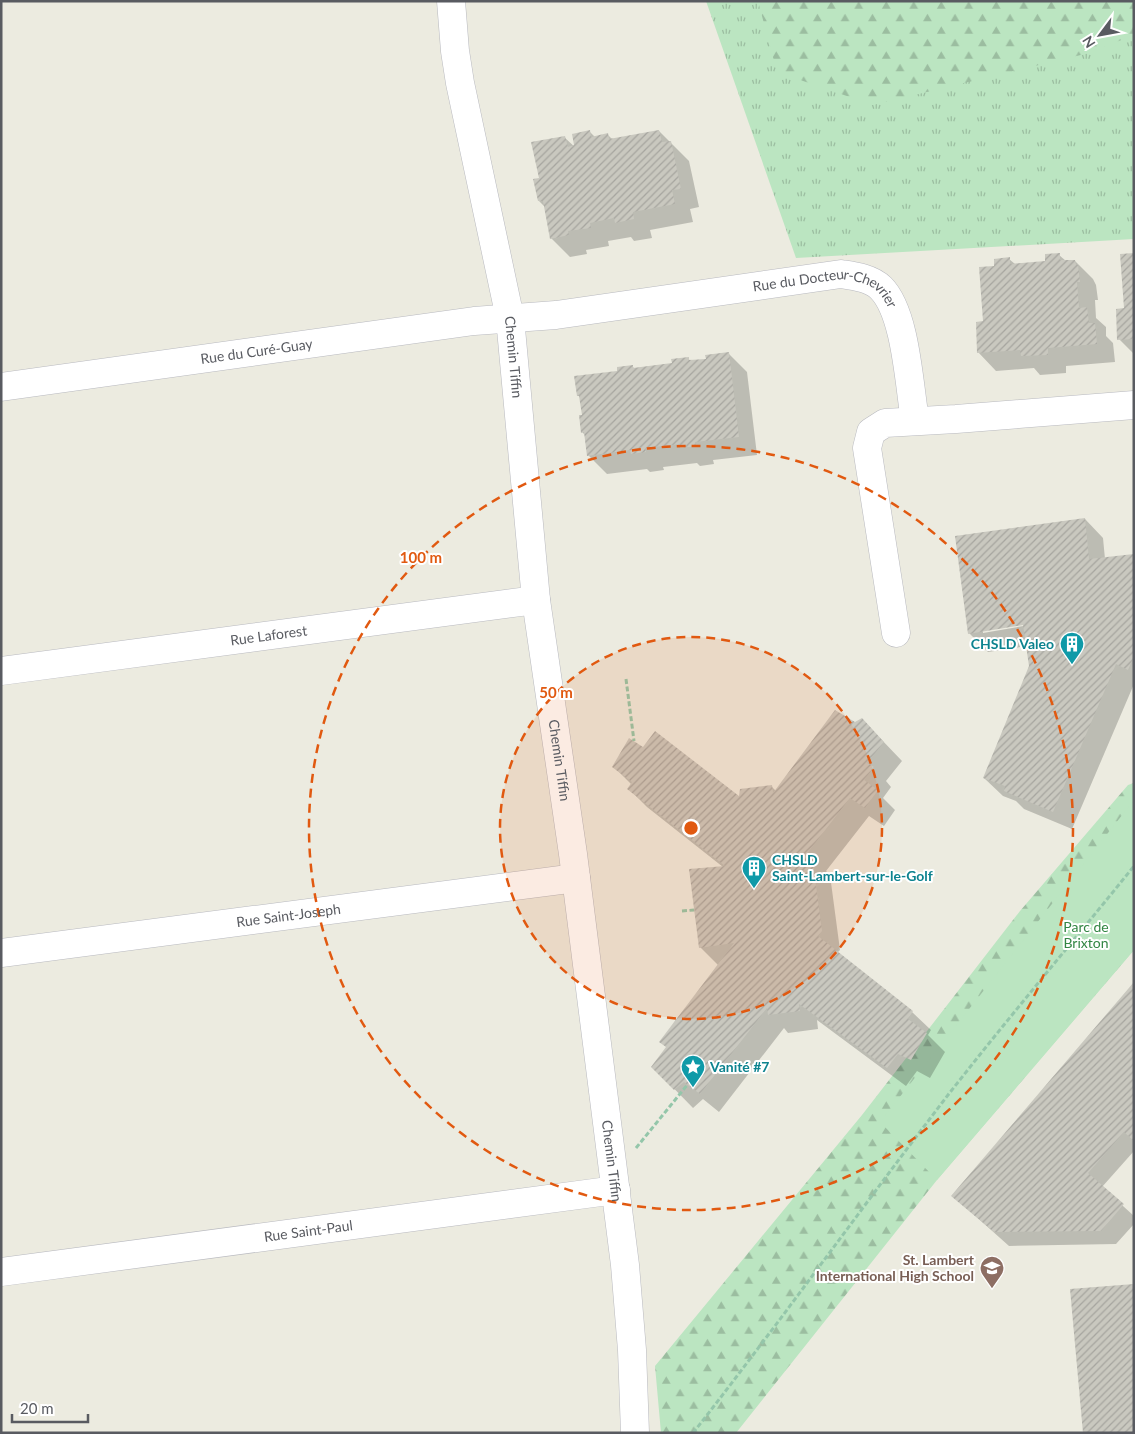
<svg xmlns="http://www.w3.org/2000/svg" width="1135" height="1434" font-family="Lato,sans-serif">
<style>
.grass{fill:url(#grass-tufts)}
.forest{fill:url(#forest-firs)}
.green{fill:#bbe5c1}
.shadow{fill:#0003;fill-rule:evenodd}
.building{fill:url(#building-hatch)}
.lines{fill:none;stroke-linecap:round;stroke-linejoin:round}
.minor-casing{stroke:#b8b9bf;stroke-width:29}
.path{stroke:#94c6aa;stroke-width:3;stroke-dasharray:5 2.5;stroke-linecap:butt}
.minor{stroke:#fff;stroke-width:28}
.ring{fill:none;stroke:#e15910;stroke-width:2.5;stroke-dasharray:9 6}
.labels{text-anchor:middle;stroke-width:4;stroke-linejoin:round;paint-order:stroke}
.street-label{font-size:14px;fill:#595b61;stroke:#fff}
.culture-label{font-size:14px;font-weight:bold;fill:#0d838f;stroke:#fff;text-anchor:start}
.park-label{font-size:14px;fill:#338644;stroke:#fff}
.education-label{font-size:14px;font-weight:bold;fill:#785e54;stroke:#fff;text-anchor:end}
.centre{fill:#e15910;stroke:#fff;stroke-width:2.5}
.ring-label{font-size:15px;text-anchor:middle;font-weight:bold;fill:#e15910;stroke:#fff;stroke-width:4;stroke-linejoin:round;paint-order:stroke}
</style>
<defs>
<pattern id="grass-tufts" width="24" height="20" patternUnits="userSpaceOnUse" patternTransform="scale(1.25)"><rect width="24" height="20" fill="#bbe5c1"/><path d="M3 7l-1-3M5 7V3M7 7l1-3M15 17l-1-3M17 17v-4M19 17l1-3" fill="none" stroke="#9bbda0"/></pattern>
<pattern id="forest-firs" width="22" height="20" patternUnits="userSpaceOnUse" patternTransform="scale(1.25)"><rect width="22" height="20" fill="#bbe5c1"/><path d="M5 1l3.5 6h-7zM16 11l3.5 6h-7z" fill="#9bbda0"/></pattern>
<pattern id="building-hatch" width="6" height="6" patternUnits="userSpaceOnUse" patternTransform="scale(1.25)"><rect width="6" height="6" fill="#c9c8bf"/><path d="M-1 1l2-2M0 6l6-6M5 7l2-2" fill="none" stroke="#a6a59f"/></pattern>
</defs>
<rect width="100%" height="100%" fill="#ecebe0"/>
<path class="grass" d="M706,1H1134V239L796,258Z"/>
<path class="forest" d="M758,1H1134V35L1089,53L873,105L777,72Z
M1134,783V950L937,1180L736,1433H661L655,1366L862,1115L1020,911L1128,785Z"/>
<path class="green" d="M1134,800V950L937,1180L880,1122Z"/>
<path class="shadow" d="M589,131L595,137L608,135L613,140L659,131L689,161L699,207L690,209L693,222L650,230L652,238L634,241L631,237L608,241L609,246L586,250L587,254L570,257L551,238L545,207L539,201L540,179L564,137L577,149Z
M1134,254V354L1119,339Z
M1059,255L1066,261H1075L1093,279L1096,285L1098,300H1095L1096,318L1106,327V336L1113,343L1115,362L1066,366V373L1040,375L1034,368L996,371L978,352L984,322L1009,259L1015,264L1046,262Z
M728,353L747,372L757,455L713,460L714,464L700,466L697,463L663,467L664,470L650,472L647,469L607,474L588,455L586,436L582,432L583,416L581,399L578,395L632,366L635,369L674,365L688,358L691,362L707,360Z
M1085,519L1103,538L1105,559L1134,555V684L1072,829L1024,809L1016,801L1003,796L984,778L1031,666L1027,646L988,652L969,633ZM1028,623L1029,625L983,633V630Z
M880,738L902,761L886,781L891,787L883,798L895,810L884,826L869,816L826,871L830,875L840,950L837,953L912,1012L931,1030L928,1035L945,1052L930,1078L917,1071L906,1086L817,1020L818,1029L788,1033L784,1028L719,1112L703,1099L693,1108L653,1067L667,1048L719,966L700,947L723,867L647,807L629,789L632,785L614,767L740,798L771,786L776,791Z
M1134,984V1151L1102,1187L1134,1216V1224L1116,1244L1009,1246L953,1196Z"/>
<path class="building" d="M590,130L591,137L608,133L609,139L659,130L662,142L671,141L681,189L672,190L675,204L633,212L634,219L615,223L614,218L590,223L591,228L568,231L569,235L550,239L543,201H538L533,179L539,178L531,142L565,136L568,147L574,145L572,134Z
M1060,253V260H1075L1076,265H1078L1080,282H1077L1079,308L1087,307L1089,323H1095L1097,344L1048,348V355L1021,356L1020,350L977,353L976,322L983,321L979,267L994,266V259L1010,257V264L1045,261V254Z
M1134,253V339L1117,340L1116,309L1124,308L1120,254Z
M729,352L739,437L695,442L696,446L680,448V444L645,448L646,452L631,454L630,450L587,456L584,432L581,433L579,415H582L579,396H577L574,376L617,371V367L633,365V368L672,363L671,359L689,357V360L706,359L705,355Z
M1085,518L1089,559L1134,554V656L1128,670L1116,664L1053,812L1004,791L1005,786L983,778L1029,666L1023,625L968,634L955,536Z
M835,710L855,722L862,718L884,742L867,763L874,767L864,780L878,790L865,808L850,798L805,856L812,855L822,931L818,936L913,1011L908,1019L927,1033L911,1060L898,1054L887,1068L799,1004L800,1011L768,1015L767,1008L700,1094L684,1082L674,1090L651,1067L666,1047L659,1042L734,943L699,948L689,869L725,866L627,789L632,782L612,767L629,738L643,747L655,731L739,796L740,789L772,785L773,793Z
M1134,982V1141L1124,1132L1088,1173L1124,1204L1101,1231L994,1232L951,1196Z
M1134,1284V1433H1083L1070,1289Z"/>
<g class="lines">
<defs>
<g id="minor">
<path id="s1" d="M451,1L455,51L460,83L510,318L536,600L573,854L625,1265L632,1350L635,1433"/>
<path id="s2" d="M1,387L474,321L556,315L841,274C854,276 871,278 881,288C906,313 909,385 915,420"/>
<path d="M896,633L867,448L871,432L885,423L956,419L1134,405"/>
<path id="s3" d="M1,671L536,600"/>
<path id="s4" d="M1,953L576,878"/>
<path id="s5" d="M1,1272L616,1190"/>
</g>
</defs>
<use href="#minor" class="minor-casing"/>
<path class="path" d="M626,679L634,741
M682,911L694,910
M636,1148L688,1084
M693,1433C780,1322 862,1207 948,1095C1008,1018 1072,943 1134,866"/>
<use href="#minor" class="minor"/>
</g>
<circle cx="691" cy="828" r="191" fill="#e15910" fill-opacity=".12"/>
<g class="ring">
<circle cx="691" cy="828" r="191"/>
<circle cx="691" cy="828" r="382"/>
</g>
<defs>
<symbol id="building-pin" viewBox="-11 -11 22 30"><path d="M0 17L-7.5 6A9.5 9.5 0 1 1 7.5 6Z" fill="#0f9aa8" stroke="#fff"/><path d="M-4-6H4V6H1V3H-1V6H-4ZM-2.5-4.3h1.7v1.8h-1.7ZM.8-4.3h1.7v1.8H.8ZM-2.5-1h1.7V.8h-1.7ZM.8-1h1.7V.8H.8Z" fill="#fff"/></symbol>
<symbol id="sight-pin" viewBox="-11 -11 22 30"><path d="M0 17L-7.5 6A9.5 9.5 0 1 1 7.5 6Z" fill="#0f9aa8" stroke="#fff"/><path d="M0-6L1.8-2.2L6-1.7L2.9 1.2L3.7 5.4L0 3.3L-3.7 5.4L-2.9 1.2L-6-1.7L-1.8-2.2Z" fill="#fff"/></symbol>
<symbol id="school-pin" viewBox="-11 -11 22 30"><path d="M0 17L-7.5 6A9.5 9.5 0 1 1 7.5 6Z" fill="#8d6e63" stroke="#fff"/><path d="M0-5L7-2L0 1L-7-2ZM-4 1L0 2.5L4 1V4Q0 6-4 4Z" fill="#fff"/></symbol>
</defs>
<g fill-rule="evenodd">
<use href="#building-pin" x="1058" y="630" width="28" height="38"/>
<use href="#building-pin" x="740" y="854" width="28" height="38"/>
<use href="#sight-pin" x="679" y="1053" width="28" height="38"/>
<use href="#school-pin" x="978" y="1254" width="28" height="38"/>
</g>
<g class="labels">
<g class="street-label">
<text dy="5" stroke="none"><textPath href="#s2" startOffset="836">Rue du Docteur-Chevrier</textPath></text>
<text dy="5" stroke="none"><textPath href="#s2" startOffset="258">Rue du Curé-Guay</textPath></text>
<text dy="5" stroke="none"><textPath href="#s1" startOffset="362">Chemin Tiffin</textPath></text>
<text dy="5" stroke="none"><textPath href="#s3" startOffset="270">Rue Laforest</textPath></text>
<text dy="5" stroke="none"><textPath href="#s1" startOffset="768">Chemin Tiffin</textPath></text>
<text dy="5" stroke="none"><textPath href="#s4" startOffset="290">Rue Saint-Joseph</textPath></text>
<text dy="5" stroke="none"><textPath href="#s1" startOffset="1172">Chemin Tiffin</textPath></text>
<text dy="5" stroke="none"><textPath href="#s5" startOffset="310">Rue Saint-Paul</textPath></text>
</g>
<g class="culture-label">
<text x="1054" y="649" text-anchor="end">CHSLD Valeo</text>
<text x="772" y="865">CHSLD<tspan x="772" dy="16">Saint-Lambert-sur-le-Golf</tspan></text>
<text x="710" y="1072">Vanité #7</text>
</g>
<g class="park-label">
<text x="1086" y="932">Parc de<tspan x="1086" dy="16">Brixton</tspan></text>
</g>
<g class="education-label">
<text x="974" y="1265">St. Lambert<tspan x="974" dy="16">International High School</tspan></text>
</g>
</g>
<circle cx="691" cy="828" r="8" class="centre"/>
<g class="ring-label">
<text x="421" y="563">100 m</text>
<text x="556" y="698">50 m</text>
</g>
<rect width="1135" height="1434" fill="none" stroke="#595b61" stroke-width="5"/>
<g transform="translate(1100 35) rotate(238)" stroke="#ffffff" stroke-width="4" paint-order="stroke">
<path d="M0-4L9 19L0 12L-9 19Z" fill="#595b61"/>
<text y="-8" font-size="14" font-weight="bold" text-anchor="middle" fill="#595b61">N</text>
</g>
<path d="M12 1414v8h76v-8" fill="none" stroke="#595b61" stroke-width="2.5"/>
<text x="20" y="1414" font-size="15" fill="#595b61" stroke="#ffffff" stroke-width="4" paint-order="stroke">20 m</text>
</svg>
